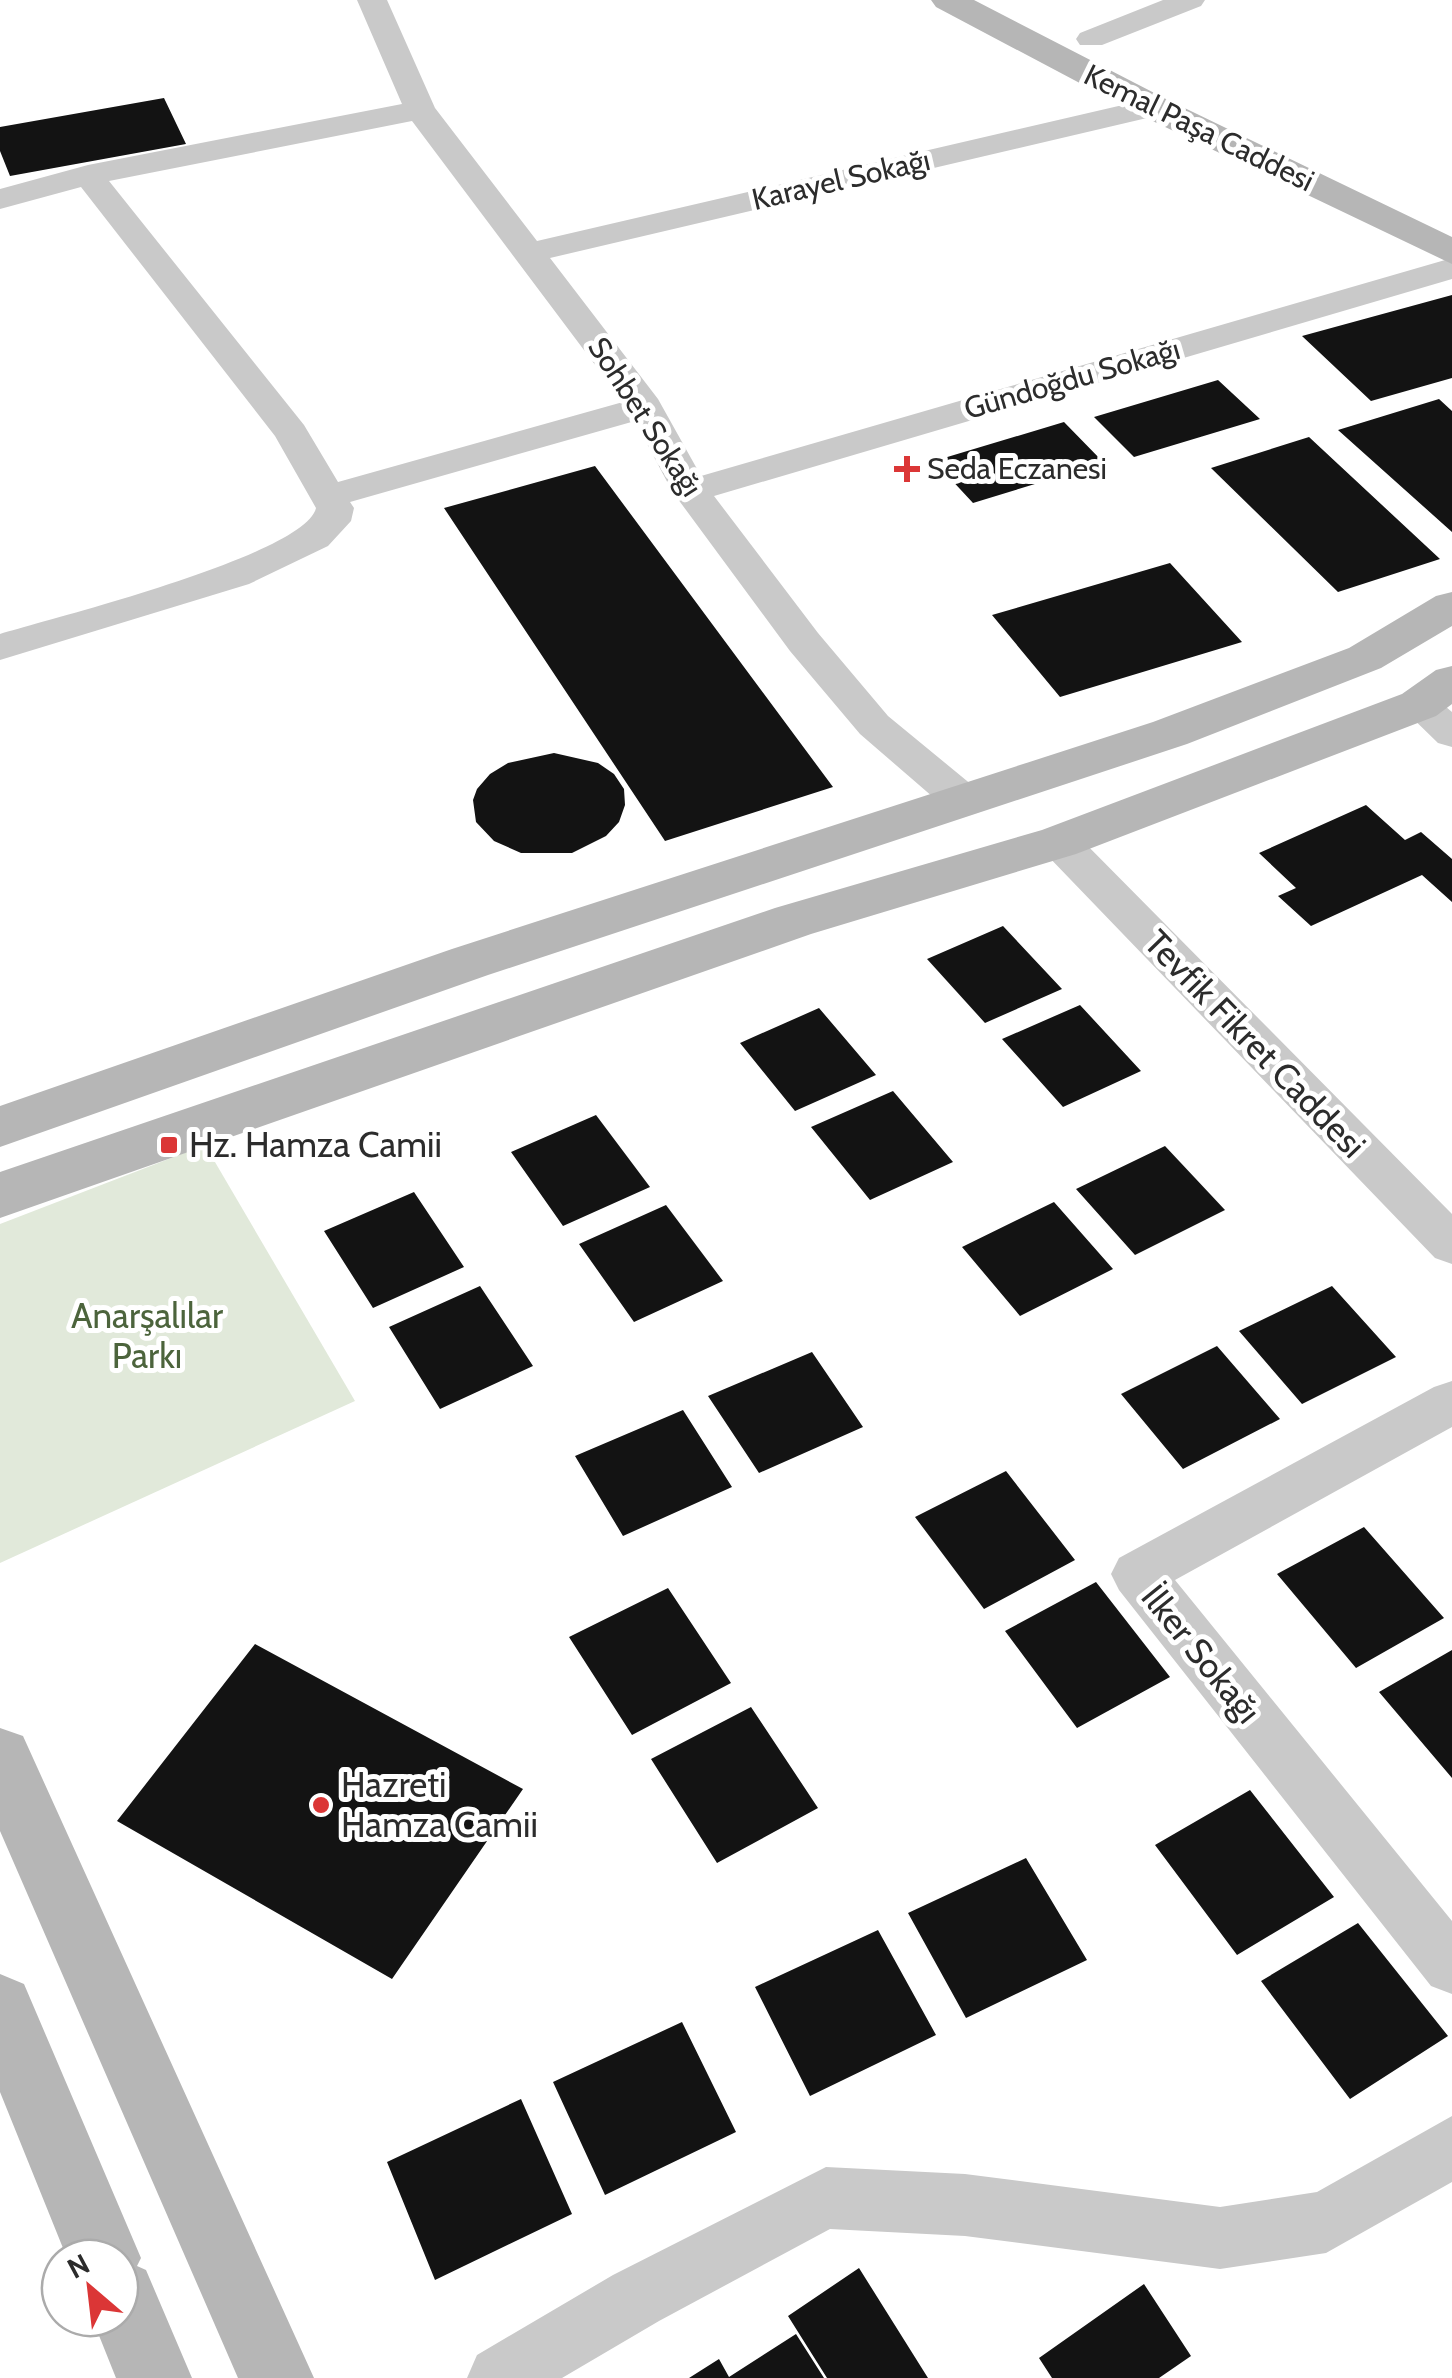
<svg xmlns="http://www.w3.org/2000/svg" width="1452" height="2378" font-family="Cabin,sans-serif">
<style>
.green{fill:#e1e9da}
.building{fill:#131313}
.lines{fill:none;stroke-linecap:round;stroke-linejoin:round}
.street{fill:#c9c9c9;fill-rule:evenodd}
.secondary{fill:#b6b6b6;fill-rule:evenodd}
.poi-dot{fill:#db3636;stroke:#fff;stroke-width:4}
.labels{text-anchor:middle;stroke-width:10;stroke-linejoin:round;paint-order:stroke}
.far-street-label{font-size:30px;fill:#2c2c2c;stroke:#fff}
.far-poi-label{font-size:30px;fill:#2c2c2c;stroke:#fff;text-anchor:start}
.street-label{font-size:35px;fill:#2c2c2c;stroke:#fff}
.poi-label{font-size:35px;fill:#2c2c2c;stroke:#fff;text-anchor:start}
.park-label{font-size:35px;fill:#4c643c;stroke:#fff}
</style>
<rect width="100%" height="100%" fill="#fff"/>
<path class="green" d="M205,1145L355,1401L0,1563V1224Z"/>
<path class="building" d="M164,98L186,144L10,176L0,151V127Z
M1452,295V378L1371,401L1302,336Z
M1218,380L1260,419L1134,457L1094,417Z
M1439,399L1452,411V532L1338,430Z
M1064,422L1104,463L973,503L934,461Z
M1309,437L1440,559L1338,592L1211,468Z
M595,466L833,787L665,841L444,508Z
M1170,563L1242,642L1060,697L992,615Z
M554,753L598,763L614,774L624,789L625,805L619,822L606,836L572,853H521L494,841L476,822L473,800L477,789L490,774L508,763Z
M1366,805L1405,840L1421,832L1452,859V902L1422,875L1311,926L1278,896L1296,888L1259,853Z
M1003,926L1062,989L985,1023L927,959Z
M1080,1005L1141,1071L1063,1107L1002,1039Z
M819,1008L876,1075L795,1111L740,1043Z
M893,1091L953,1162L870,1200L811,1127Z
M596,1115L650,1187L563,1226L511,1152Z
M1165,1146L1225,1210L1135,1255L1076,1189Z
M414,1192L464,1267L373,1308L324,1231Z
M1054,1202L1113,1269L1020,1316L962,1247Z
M666,1205L723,1281L634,1322L579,1244Z
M480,1286L533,1366L440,1409L389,1327Z
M1332,1286L1396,1357L1302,1404L1239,1331Z
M1217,1346L1280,1419L1183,1469L1121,1394Z
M812,1352L863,1427L759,1473L708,1396Z
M683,1410L732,1487L623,1536L575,1456Z
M1006,1471L1075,1560L984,1609L915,1517Z
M1364,1527L1444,1618L1356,1668L1277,1574Z
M1096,1582L1170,1677L1077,1728L1005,1631Z
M668,1588L731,1683L632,1735L569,1637Z
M255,1644L523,1789L392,1979L117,1821Z
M1452,1650V1778L1379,1692Z
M751,1707L818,1808L717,1863L651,1759Z
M1250,1790L1334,1897L1237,1955L1155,1845Z
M1026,1858L1087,1960L966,2018L908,1913Z
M1358,1923L1448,2036L1350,2099L1261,1981Z
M878,1930L936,2035L810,2096L755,1987Z
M682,2022L736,2132L605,2195L553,2082Z
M521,2099L572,2214L435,2280L387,2162Z
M859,2268L928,2378H827L788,2316Z
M1144,2284L1191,2356L1159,2378H1052L1039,2358Z
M796,2334L824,2378H689L719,2359L729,2377Z"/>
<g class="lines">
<path class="street" d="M357,0H387L435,108L537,241L1153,98L1164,100L1169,107L1164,114L550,258L658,399L701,476L1452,258V279L714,496L818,633L888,716L978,790L984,800L978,810L963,814L948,810L860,734L790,651L672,491L635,421L350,502L354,508L351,521L328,546L249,584L0,660V634C53,618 305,555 316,508L275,436L81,187L0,209V189L88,165L402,104ZM412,121L623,402L338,482L304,425L109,181Z
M1163,0H1205L1201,6L1102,45H1080L1076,39L1080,33Z
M1419,692L1433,696L1452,712V747L1438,743L1399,705L1405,696Z
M1059,828L1074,832L1452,1214V1264L1435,1258L1044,852L1038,842L1044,832Z
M1452,1381V1427L1175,1580L1452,1921V1994L1431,1986L1119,1590L1111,1574L1119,1558L1434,1387Z
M1452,2116V2182L1326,2253L1220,2269L965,2236L830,2229L659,2321L562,2378H467L477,2355L613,2275L826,2167L965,2174L1220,2207L1317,2192Z"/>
<path class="secondary" d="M931,0H974L1166,99L1452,237V264L1140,115L936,7Z
M1452,592V626L1381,668L1187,744L488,975L0,1147V1106L452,949L1153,722L1349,648L1436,596Z
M1452,666V704L1436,716L1076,854L811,934L0,1218V1172L775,908L1042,830L1402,694L1436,670Z
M0,1728L23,1736L314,2378H238L0,1831Z
M0,1974L24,1984L141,2258L137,2266L146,2270L192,2378H116L92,2318H120V2258H67L0,2092Z"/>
</g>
<g class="poi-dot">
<path d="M902 454h10v10h10v10h-10v10h-10v-10h-10v-10h10z"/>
<rect x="159" y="1135" width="20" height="20" rx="5"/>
<circle cx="321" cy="1805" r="10"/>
</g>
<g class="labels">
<g class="far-street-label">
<text transform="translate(1199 128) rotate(26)" y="10">Kemal Paşa Caddesi</text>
<text transform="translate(841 180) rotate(-13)" y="10">Karayel Sokağı</text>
<text transform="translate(1072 379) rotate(-16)" y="10">Gündoğdu Sokağı</text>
<text transform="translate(645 417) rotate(57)" y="10">Sohbet Sokağı</text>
</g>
<g class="far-poi-label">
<text x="927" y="479">Seda Eczanesi</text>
</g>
<g class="street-label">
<text transform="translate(1255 1044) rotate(46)" y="12">Tevfik Fikret Caddesi</text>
<text transform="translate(1201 1654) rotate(51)" y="12">İlker Sokağı</text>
</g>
<g class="poi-label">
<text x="189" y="1157">Hz. Hamza Camii</text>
<text x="341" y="1797">Hazreti<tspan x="341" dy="40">Hamza Camii</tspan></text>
</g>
<g class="park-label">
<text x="147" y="1328">Anarşalılar<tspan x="147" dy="40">Parkı</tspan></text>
</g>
</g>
<g transform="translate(90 2288) rotate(332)"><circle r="48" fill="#ffffff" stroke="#ababab" stroke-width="2.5"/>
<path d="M0-8L18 38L0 25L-18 38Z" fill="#db3636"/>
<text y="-15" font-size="28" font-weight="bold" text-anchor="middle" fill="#2c2c2c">N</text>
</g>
</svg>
